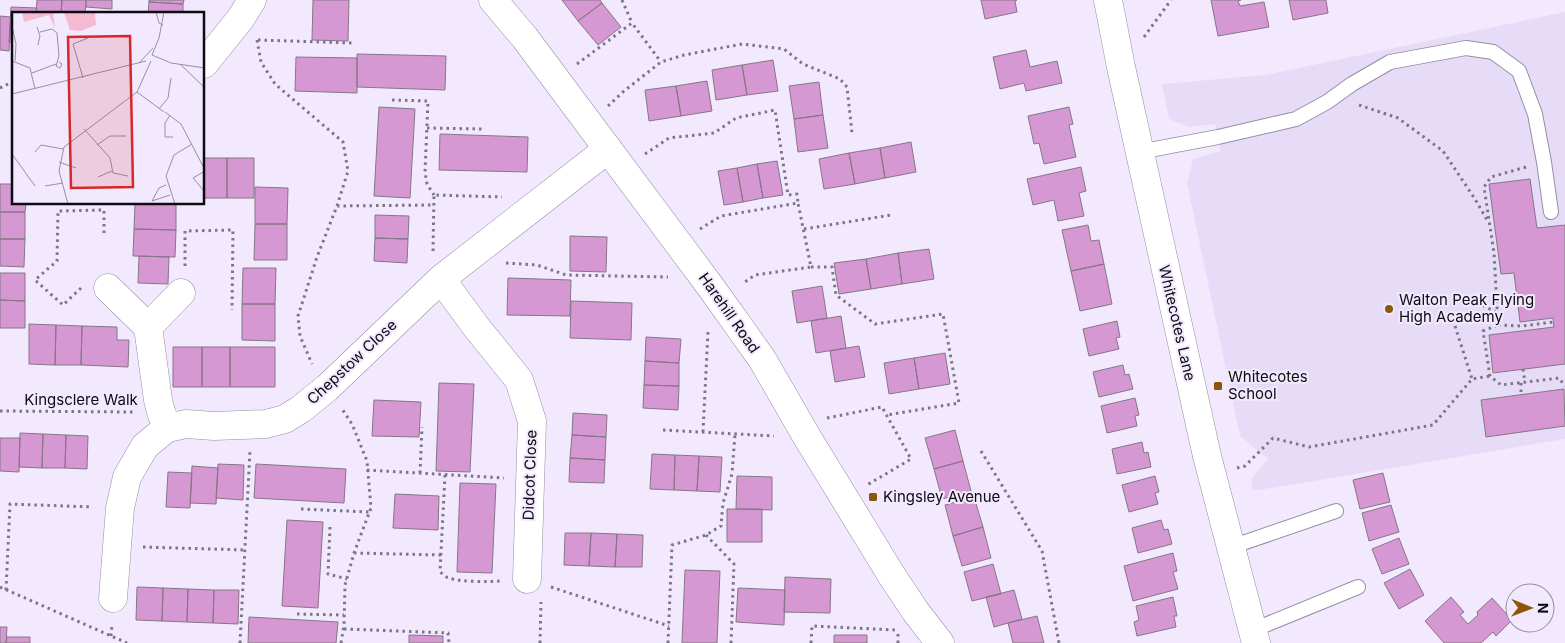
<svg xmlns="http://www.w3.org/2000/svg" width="1565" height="643" font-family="Inter,sans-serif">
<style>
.built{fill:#e7dcf8}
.building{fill:#d598d3;stroke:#867685}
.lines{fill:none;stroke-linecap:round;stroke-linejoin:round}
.service-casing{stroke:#958ea1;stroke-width:16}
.minor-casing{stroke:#958ea1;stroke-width:29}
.tertiary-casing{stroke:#958ea1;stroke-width:29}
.path{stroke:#7c7684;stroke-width:3;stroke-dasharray:2.5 4;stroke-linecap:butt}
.service{stroke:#fff;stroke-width:14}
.minor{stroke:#fff;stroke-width:28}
.tertiary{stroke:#fff;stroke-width:28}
.poi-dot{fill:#8d570a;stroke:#f2e9ff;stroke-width:2}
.labels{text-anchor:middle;stroke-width:4;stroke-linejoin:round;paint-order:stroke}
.poi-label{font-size:15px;fill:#0d0a11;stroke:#f2e9ff;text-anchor:start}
.street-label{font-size:15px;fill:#0d0a11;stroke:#f2e9ff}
.inset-road{fill:none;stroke:#9690a0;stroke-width:1}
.view{fill:#d62828;fill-opacity:0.15;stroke:#d62828;stroke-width:2.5}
.inset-edge{fill:none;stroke:#0d0a11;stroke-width:2.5}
</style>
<rect width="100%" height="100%" fill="#f2e9ff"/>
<path class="built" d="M1565,12V439L1253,491L1251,479L1268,459L1240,436L1187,183L1193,159L1221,151L1215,124L1189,127L1169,119L1162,84L1265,75Z"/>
<path class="building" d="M37,0H62L61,14H36Z
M62,0H86L85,14H61Z
M86,0H112V9L86,7Z
M149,0H184L183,4L149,2Z
M313,0H349L348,41L312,40Z
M562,0H600L602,3L578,21Z
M981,0H1017L1015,1L1017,12L985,19Z
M1211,0H1241L1238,1L1240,6L1264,2L1269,27L1218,36Z
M1289,0H1326L1328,13L1293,20Z
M149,2L183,4V14H148Z
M602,3L621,27L598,45L578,21Z
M11,7L37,8L36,14H14V42H9Z
M0,16L11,17L9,51L0,50Z
M1026,50L1030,67L1057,61L1062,83L1026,91L1024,83L1000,89L993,57Z
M357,54L446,56L445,90L357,87Z
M296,57L357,58V93L295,91Z
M773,60L778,91L747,95L742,65Z
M742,65L747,95L716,100L712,70Z
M707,81L712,111L681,116L676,86Z
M819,82L823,115L794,119L789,86Z
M676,86L681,116L649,121L645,90Z
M379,107L415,109L410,198L374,196Z
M1069,107L1073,124L1069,125L1076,157L1044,164L1039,143L1034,144L1028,116Z
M823,115L828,148L798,152L794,119Z
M440,134L528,137L527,172L439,170Z
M911,142L916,172L885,178L880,148Z
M880,148L885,178L855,184L849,153Z
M849,153L855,184L824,189L819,159Z
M204,158H227V198H204Z
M227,158H254V198H227Z
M777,161L783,195L763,198L757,164Z
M757,164L763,198L743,202L737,168Z
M1081,167L1086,191L1079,193L1084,216L1058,221L1054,200L1033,205L1027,179Z
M737,168L743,202L724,205L718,171Z
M1530,179L1537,228L1565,225V364L1493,373L1489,335L1554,327L1553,318L1520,322L1514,273L1501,274L1489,184Z
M0,184H14V204H26L25,212H0Z
M255,187L288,188L287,224H255Z
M135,204H176V230L134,229Z
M0,212H25V239H0Z
M375,215L409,216L408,239L375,238Z
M255,224H287V260H254Z
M1088,225L1091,241L1099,240L1104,264L1071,271L1062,230Z
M134,229L176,230L175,257L133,256Z
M570,236L607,237L606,272L570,271Z
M375,238L408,239L407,263L374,261Z
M0,239H25L24,267L0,266Z
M929,249L934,279L902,284L898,253Z
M898,253L902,284L871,289L866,259Z
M139,256L169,257L168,284L138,283Z
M866,259L871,289L839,294L834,263Z
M1104,264L1112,304L1080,311L1071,271Z
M243,268H276L275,304H242Z
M0,273H25V301L0,300Z
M508,278L571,280L570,316L507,315Z
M822,286L827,318L797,323L792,291Z
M0,300L25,301V328H0Z
M571,301L632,303L631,340L570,338Z
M242,304H275V341L242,340Z
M841,316L846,348L816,353L811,321Z
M1117,321L1120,337L1116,338L1119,349L1089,356L1083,329Z
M29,324L56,325L55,365L29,364Z
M56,325L82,326L81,365H55Z
M82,326L117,327V340H129L128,367L81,365Z
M646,337L681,339L679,363L645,361Z
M859,346L865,377L835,382L830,351Z
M173,347H202V387H173Z
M202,347H230V387H202Z
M230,347H275V387H230Z
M945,353L950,384L919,389L914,358Z
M914,358L919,389L889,394L884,363Z
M645,361L679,363V386L644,385Z
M1123,365L1125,375L1129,374L1133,389L1099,397L1093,372Z
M439,383L474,384L470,472L436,471Z
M644,385L679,386L678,410L643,408Z
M1564,389L1565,426L1486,437L1481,400Z
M1135,398L1139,415L1135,416L1137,426L1107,433L1101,406Z
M374,400L421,402L419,437L372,436Z
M573,413L607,415L606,437L572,435Z
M955,430L963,461L934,469L925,438Z
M20,433L43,434L42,468L19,467Z
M43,434L66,435L65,468H42Z
M66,435L88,436L87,469L65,468Z
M572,435L606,437L605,460L570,458Z
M0,438H20L19,472L0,471Z
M1142,442L1144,453L1148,452L1151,467L1117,474L1112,449Z
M652,454L675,455L674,490L650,489Z
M675,455L699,456L697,491L674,490Z
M699,456L722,457L720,492L697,491Z
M570,458L605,460L604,483L569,482Z
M963,461L971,491L942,499L934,469Z
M218,464L244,465L243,500L216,498Z
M256,464L346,469L344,503L254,498Z
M192,466L218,468L216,504L190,503Z
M168,472L192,473L190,508L166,507Z
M1383,473L1390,502L1360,509L1353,480Z
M737,476L772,477V510L736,509Z
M1155,476L1159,492L1155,493L1158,504L1129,512L1122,485Z
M460,483L496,484L492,573L457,572Z
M395,494L439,496L438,530L393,528Z
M974,497L983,527L953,536L945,505Z
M1391,505L1399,532L1369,541L1362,513Z
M727,509H762V542H727Z
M287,520L323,522L318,608L282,606Z
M1161,520L1164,530L1168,529L1172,544L1138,553L1132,528Z
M983,527L991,558L962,566L953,536Z
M565,533H591L589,566L564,565Z
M591,533L617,534L615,567L589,566Z
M617,534L643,535L642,567H615Z
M1399,538L1409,564L1382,574L1372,549Z
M1173,553L1177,571L1173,572L1178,589L1133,601L1124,566Z
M993,564L1001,594L972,601L964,572Z
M1410,569L1424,595L1399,609L1384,583Z
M685,570L720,571L717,643H682Z
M785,577L831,579L830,613L784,612Z
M137,587L163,588L162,621L136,620Z
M163,588L188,589L187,622L162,621Z
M738,588L785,590L784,625L736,622Z
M188,589L214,590L213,623L187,622Z
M214,590H239L238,624L213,623Z
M1014,590L1022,619L994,627L986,597Z
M1173,597L1177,616H1174L1176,627L1137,636L1134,622L1139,620L1136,606Z
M1451,597L1464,612L1460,615L1468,624L1478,615L1477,612L1492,598L1512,620L1496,636L1493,632L1481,643H1444L1425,621Z
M1037,616L1044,643H1013L1008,623Z
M249,617L338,622L336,643H248Z
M0,627H7L6,643H0Z
M409,635L443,636V643H409Z
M834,635H867V643H834Z
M7,637H30V643H6Z"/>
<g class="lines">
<defs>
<path id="service" d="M1139,152L1218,137L1296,119L1327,102L1352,84L1390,62L1466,48L1493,52L1519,71L1535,114L1544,162L1551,212
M1231,547L1336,511
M1253,630L1358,587"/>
<path id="minor" d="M204,64L241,18L252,0
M441,279L477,328L519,380L532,421L527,579
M108,288L148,327L158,400L161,412L167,428
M148,327L181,293
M113,598L120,508L127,477L145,446L167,428L186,424L214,426L266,424L285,419L301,409L327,388L441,279L608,149"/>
<path id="tertiary" d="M493,0L525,38L710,286L740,328L762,359L807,437L892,576L916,612L940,643
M1108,0L1121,67L1207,456L1256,643"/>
</defs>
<use href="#service" class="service-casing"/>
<use href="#minor" class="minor-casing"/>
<use href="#tertiary" class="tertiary-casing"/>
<path class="path" d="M622,0L632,23
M1144,37L1171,0
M257,40L261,62L275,84L343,142L348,171L337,206L317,257L298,316L300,336L312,364
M258,40L354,43
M577,64L632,23L661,62
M0,88L14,81
M392,100L428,101L425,172L427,184L434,195
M1359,105L1398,118L1443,151L1475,199L1487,220
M608,106L624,91L661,62L684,55L742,44L784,49L803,64L840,79L847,87L852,133
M427,128L482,129
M645,154L669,138L714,133L736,118L775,110L788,195L797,194L798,203
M1526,167L1491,177L1484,187L1494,253L1498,325L1483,331L1490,376L1501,385L1559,378L1565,386
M337,206L434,205
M700,229L721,216L798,203L811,267L755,275L742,284
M804,229L891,215
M433,251L434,195L502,197
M506,263L537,265L566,275L668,277
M185,266V231L233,230L232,310
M811,267H832L836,295L875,324L943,314L959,403L887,415
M81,288L63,305L35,280L57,261L58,211L104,210V236
M1477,302L1497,313
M1498,325L1522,326L1554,322
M1455,326L1472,379
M1523,369L1525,383
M1521,383V394
M0,411L133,412
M827,418L882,407L911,459L867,485
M663,430L774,436
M703,432L708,331
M981,451L1042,551L1059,643
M1237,468L1245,466L1273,438L1309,447L1433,425L1472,379L1490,376
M367,470L504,478
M420,473L422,427
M445,475L440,571C442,574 445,577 449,578C460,582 489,582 500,581
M301,509L369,512
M330,527L328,574L347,579
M706,535L734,564L731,643
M143,547L245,550
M354,553L441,555
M0,587L127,643
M551,587L669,626
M6,590L10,504L93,507
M297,614L344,615
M344,629L448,633L449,643
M111,636L112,625
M240,643L250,451
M341,643L344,625L345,585L354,553L371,508L367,461L352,424L342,409
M540,643L541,602
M668,643L672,545L706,535L721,526L723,503L732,474L735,434
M811,643L812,626L896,630
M898,643V634"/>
<use href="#service" class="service"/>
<use href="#minor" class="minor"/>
<use href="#tertiary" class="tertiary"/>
</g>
<g class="poi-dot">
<circle cx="1389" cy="309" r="5"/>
<rect x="1213" y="381" width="10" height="10" rx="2.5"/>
<rect x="868" y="492" width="10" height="10" rx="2.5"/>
</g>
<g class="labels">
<g class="poi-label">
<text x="1399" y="305">Walton Peak Flying<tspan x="1399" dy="17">High Academy</tspan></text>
<text x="1228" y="382">Whitecotes<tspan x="1228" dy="17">School</tspan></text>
<text x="883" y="502">Kingsley Avenue</text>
</g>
<g class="street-label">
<text transform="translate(729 313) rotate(55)" y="5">Harehill Road</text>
<text transform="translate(1177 323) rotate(77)" y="5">Whitecotes Lane</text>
<text transform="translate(352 362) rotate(-43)" y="5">Chepstow Close</text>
<text x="81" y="405">Kingsclere Walk</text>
<text transform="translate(530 475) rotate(-88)" y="5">Didcot Close</text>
</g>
</g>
<g transform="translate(12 12)">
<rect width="192" height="192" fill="#f2e9ff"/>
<path d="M10,0H49L41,2L43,16L37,3L12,10ZM52,0H83L84,13L69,19L58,18Z" fill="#f5bad2"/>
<path class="inset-road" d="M144,0L147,11L151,13M0,14L4,32L3,49M25,15L28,24L26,33M28,20L40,17L45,21L47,44L44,54L48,56L50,52L47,50M140,43L159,51L193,56M140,43L147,26L152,0M0,49L18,56L23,77M127,51L141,36M168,52L193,76M20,61L44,52M71,66L61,32L76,26M125,80L152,100M0,82L134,49M147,97L156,86L159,66M153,100L169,112L193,158M158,103L153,111V125H161M72,117L98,146L101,161L116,164M85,133L98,124H114M23,140L29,133L51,137M0,142L23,174M47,150L64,156M193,159L181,166L193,180M86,165L100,159M154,173L147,176L140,189L158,183M33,174L51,171M56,192L47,159L52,135L125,80L139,49M163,192L154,164L162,143L180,132"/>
<path class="view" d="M118,24L121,175L59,176L56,25Z"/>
<rect width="192" height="192" class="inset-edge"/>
</g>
<g transform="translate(1530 608) rotate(91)"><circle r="24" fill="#f2e9ff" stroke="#9690a0"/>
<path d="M0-4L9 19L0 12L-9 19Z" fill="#8d570a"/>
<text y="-8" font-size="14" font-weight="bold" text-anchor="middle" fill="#0d0a11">N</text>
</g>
</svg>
